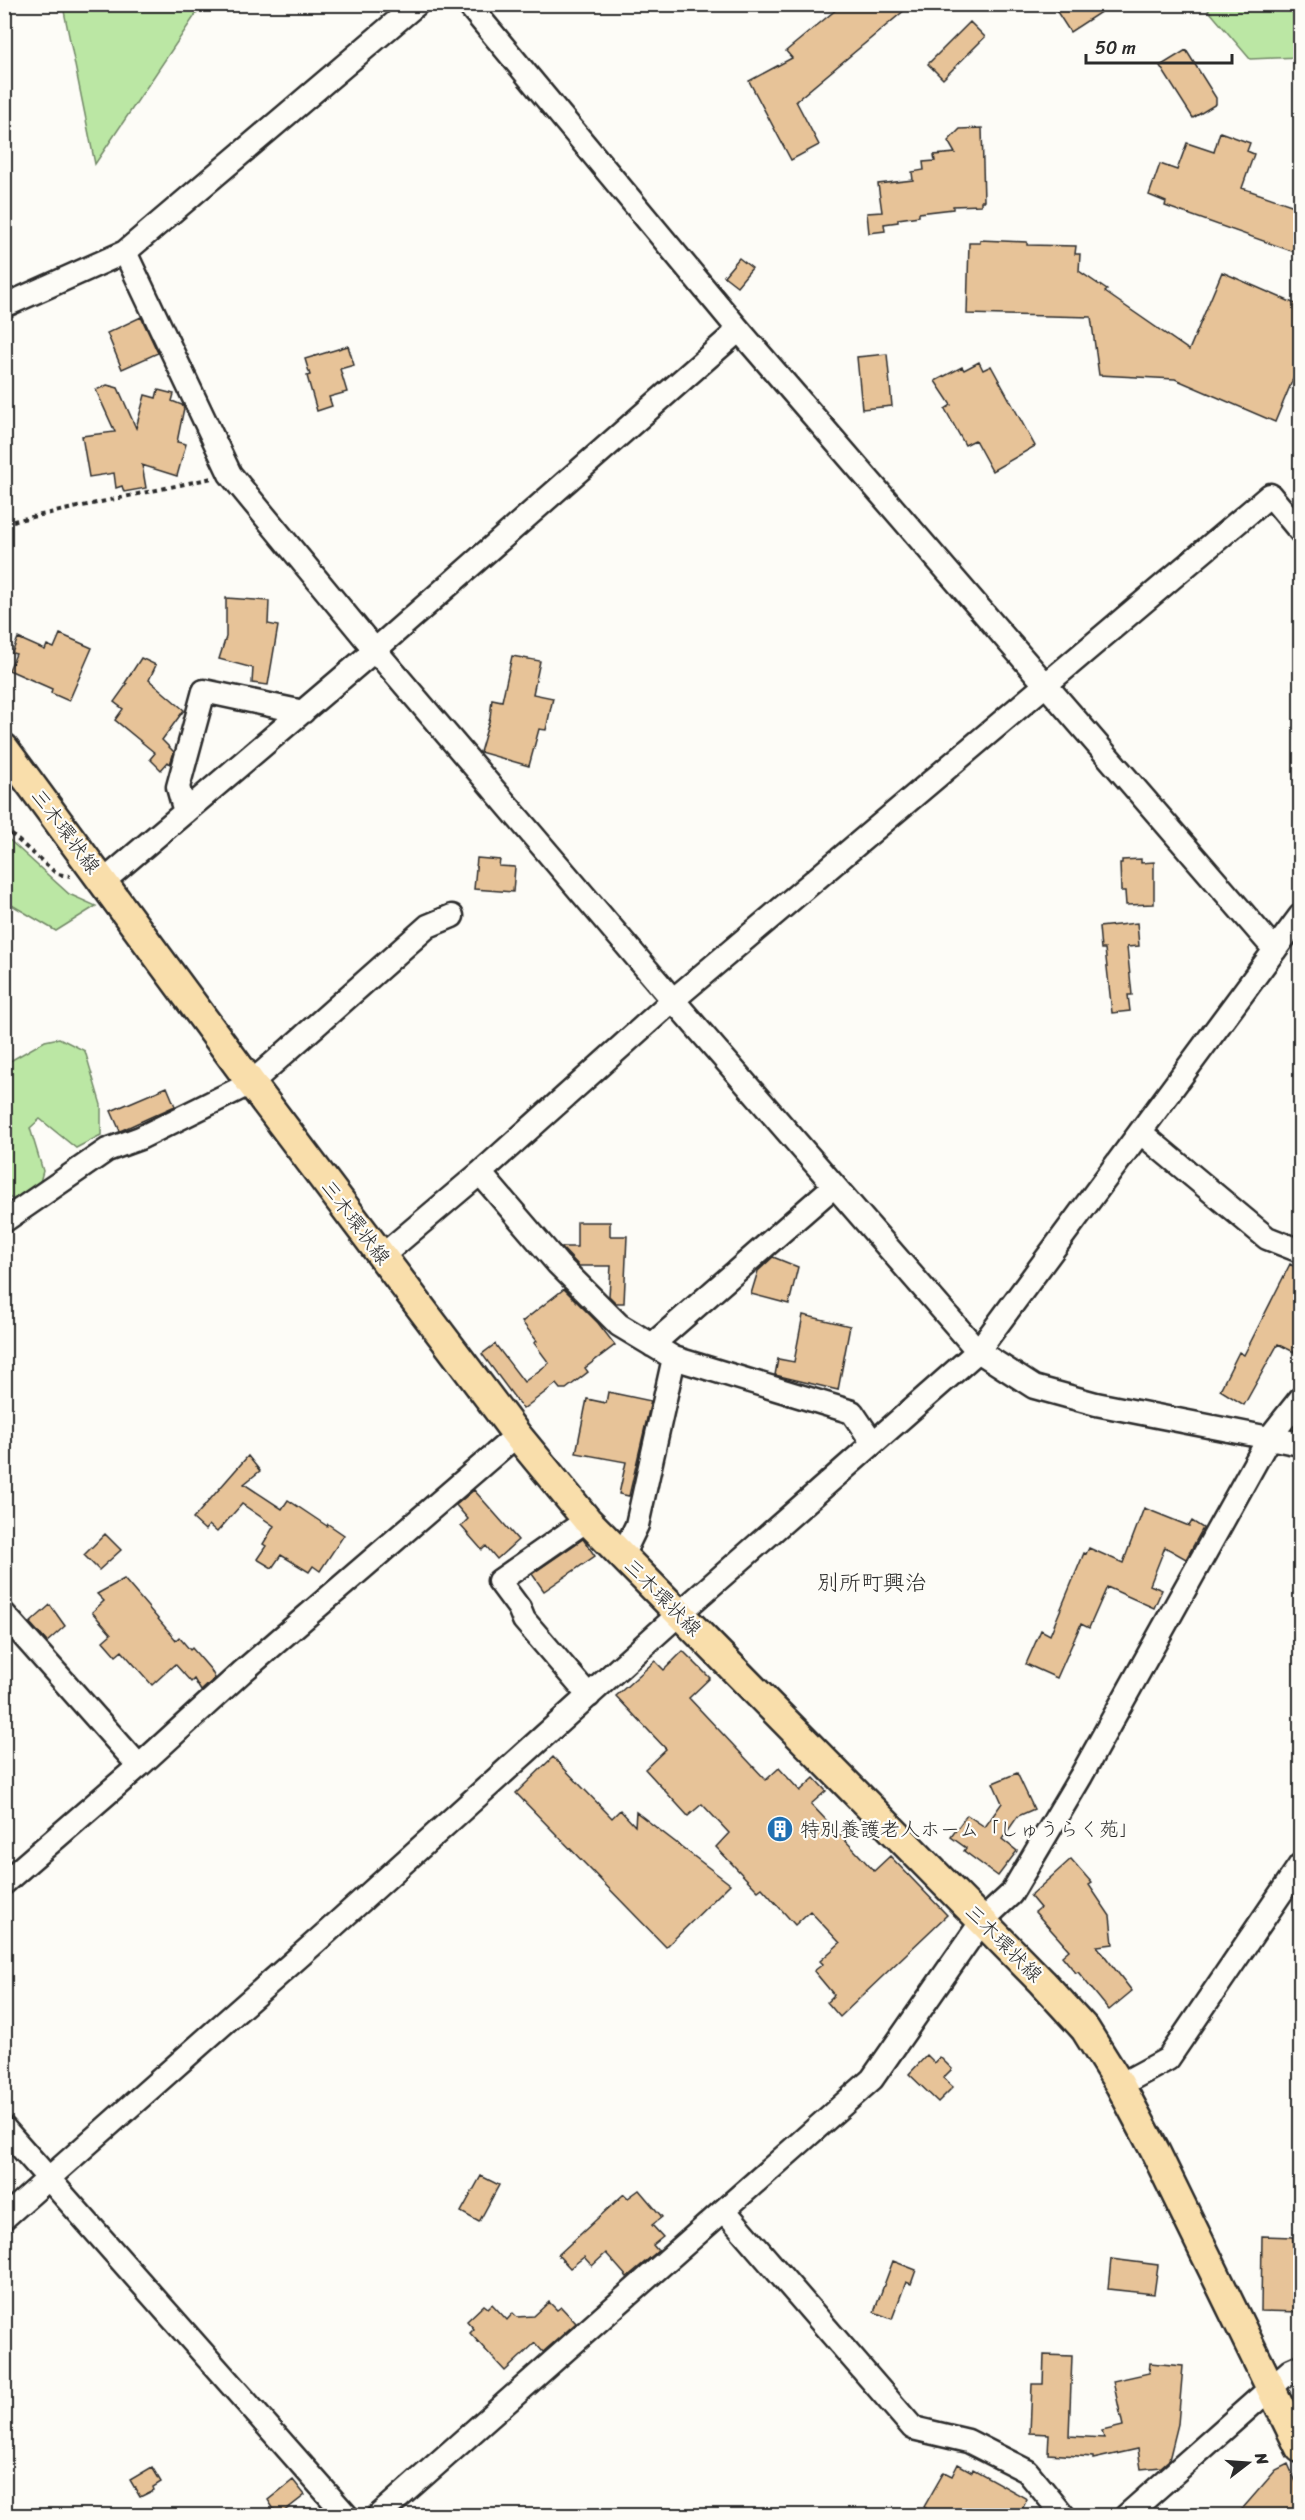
<svg xmlns="http://www.w3.org/2000/svg" width="1305" height="2520" font-family="Sriracha,'Klee One',sans-serif">
<style>
.green{fill:#bbe7a4;stroke:#738968;stroke-width:1.5}
.lines{fill:none;stroke-linecap:round;stroke-linejoin:round}
.stream{stroke:#6d8fa6;stroke-width:6}
.building{fill:#e7c398;stroke:#2b2b2b;stroke-width:1.5}
.minor-casing{stroke:#2b2b2b;stroke-width:27}
.major-casing{stroke:#2b2b2b;stroke-width:33}
.path{stroke:#2b2b2b;stroke-width:4;stroke-dasharray:4.5 4.5;stroke-linecap:butt}
.minor{stroke:#fdfcf7;stroke-width:22}
.major{stroke:#f9deab;stroke-width:28}
.labels{text-anchor:middle;stroke-width:4.5;stroke-linejoin:round;paint-order:stroke}
.street-label{font-size:20px;fill:#2b2b2b;stroke:#fdfcf7}
.poi-label{font-size:20px;fill:#2b2b2b;stroke:#fdfcf7;text-anchor:start}
.quarter-label{font-size:22px;fill:#2b2b2b;stroke:#fdfcf7}
</style>
<rect width="100%" height="100%" fill="#fdfcf7"/>
<filter id="ink" filterUnits="userSpaceOnUse"><feTurbulence type="fractalNoise" baseFrequency=".0167" numOctaves="2"/><feDisplacementMap in="SourceGraphic" scale="12" xChannelSelector="R" yChannelSelector="G"/><feConvolveMatrix kernelMatrix="1 2 1 2 8 2 1 2 1" color-interpolation-filters="sRGB"/></filter>
<g filter="url(#ink)">
<path class="green" d="M62,5H202L95,164L64,11Z
M1204,5H1300V57L1250,59Z
M5,836L69,894L96,906L56,931L5,901Z
M59,1038L85,1051L101,1105V1135L76,1148L40,1119L30,1128L43,1171L36,1197C25,1201 13,1204 5,1193V1064L45,1041Z"/>
<g class="lines">
<path class="stream" d="M1300,2377V2390"/>
</g>
<path class="building" d="M843,4H912L796,101L819,145L791,160L749,81L792,58L786,51Z
M1052,4H1113L1070,32Z
M970,22L985,37L943,79L928,64Z
M1186,50L1216,98V104L1193,118L1160,66Z
M982,128L984,201H981V205L953,206V209L919,213V216L898,219V222L884,224L885,231L869,233L867,213L882,212L878,184L913,180L912,172L924,170L923,162L935,161L934,155L955,153L948,141L960,129Z
M1220,132L1250,143L1247,151L1254,154L1242,188L1300,208V254L1165,206L1166,202L1149,195L1160,164L1177,170L1187,143L1214,152Z
M980,240L1027,242V245L1076,246L1075,254H1080L1079,271L1107,290L1105,292L1189,350L1222,272L1300,306V362L1275,422L1175,379L1099,375L1091,317L967,314L969,243H980Z
M739,258L752,268L737,286L724,276Z
M141,317L158,353L122,369L107,333Z
M348,346L354,365L340,369L347,392L329,397L332,406L317,411L307,376L310,375L305,359Z
M887,354L892,406L862,409L857,357Z
M979,362L983,370L991,366L1035,446L992,471L975,440L965,445L945,409L951,405L935,381L962,367L964,370Z
M107,385L118,388L136,428L145,395L156,398L158,390L174,394L172,401L182,405L184,408L177,442L186,444L177,476L142,465L146,488L124,492L122,486L116,488L114,473L89,477L82,436L115,432L96,390Z
M226,598L269,601L268,624L278,626L268,685L252,683L253,668L219,659L226,637Z
M60,634L92,648L69,701L51,693L52,689L9,670L16,654L12,653L18,638L45,650L47,645L54,648Z
M512,656L540,661L533,694L553,698L546,730L539,729L529,766L480,752L490,718L492,699L502,701Z
M141,658L156,665L149,680L184,710L162,740L174,752L170,764L168,762L161,770L150,759L155,753L115,720L123,709L114,702L127,684L125,683Z
M477,858L500,860L499,866L515,867L513,892L474,889Z
M1141,859V863L1154,862V904L1126,905L1125,891H1121L1120,863H1122V860Z
M1137,923L1139,946L1127,947L1132,995H1128L1130,1011L1112,1013L1105,949H1101L1099,927Z
M167,1087L175,1106L120,1131L111,1111Z
M577,1222H610V1236H627L624,1303H616L609,1296L611,1266H579L561,1247H577Z
M773,1257L798,1267L789,1304L751,1294L758,1271Z
M1290,1264L1300,1270V1355L1278,1344L1244,1405L1220,1390L1239,1352L1244,1355Z
M564,1289L598,1323L615,1345L585,1368L588,1372L566,1389H560L556,1384L523,1409L482,1354L495,1344L524,1382L549,1363L534,1343L537,1341L522,1322Z
M803,1315L850,1326L838,1390L775,1375L778,1359L794,1362Z
M608,1392L651,1401L629,1496L619,1494L626,1462L576,1453L587,1399L606,1403Z
M248,1456L260,1471L244,1484L282,1509L288,1500L327,1526L328,1524L344,1535L320,1571L313,1566L309,1572L281,1555L272,1568L257,1559L266,1546L263,1544L274,1526L242,1504L217,1532L209,1525L205,1530L193,1519Z
M474,1490L518,1540L497,1559L486,1546L482,1550L461,1526L468,1519L456,1505Z
M1144,1508L1189,1526L1192,1521L1203,1528L1186,1559L1165,1547L1150,1585L1162,1590L1154,1608L1107,1587L1089,1628L1081,1624L1057,1678L1026,1664L1041,1630L1050,1635L1084,1553L1086,1554L1089,1548L1123,1563Z
M105,1534L121,1550L99,1570L84,1555Z
M583,1539L595,1556L544,1591L532,1574Z
M124,1579L176,1640L179,1637L190,1650L192,1648L211,1670L215,1678L201,1691L194,1679L191,1682L175,1664L152,1685L122,1651L116,1656L103,1641L111,1634L92,1612L104,1601L97,1594Z
M50,1605L65,1626L47,1642L30,1623Z
M683,1651L710,1678L689,1698L766,1780L779,1768L800,1791L814,1778L826,1791L811,1804L874,1871L890,1856L947,1915L840,2017L827,2002L834,1995L814,1971L823,1964L820,1961L840,1943L810,1911L795,1925L762,1888L758,1891L755,1888L716,1847L729,1833L702,1804L688,1816L645,1769L666,1749L616,1696L655,1661L664,1670Z
M553,1757L612,1818L620,1810L635,1826L636,1812L730,1884L666,1947L516,1793Z
M1017,1773L1034,1809L1018,1816L1002,1839L1017,1851L998,1876L964,1851L966,1848L951,1837L967,1815L985,1827L1002,1803L993,1783Z
M1071,1859L1092,1883L1089,1885L1110,1916L1113,1944L1097,1946L1132,1991L1109,2010L1078,1972L1076,1973L1062,1956L1069,1950L1035,1912L1040,1908L1030,1896Z
M927,2055L935,2063L940,2057L952,2069L943,2078L953,2087L938,2102L909,2074Z
M481,2176L499,2185L479,2222L461,2212Z
M639,2190L662,2217L652,2225L663,2237L653,2245L658,2251L627,2277L606,2253L592,2266L584,2257L570,2268L558,2255L624,2194L628,2198Z
M1262,2236L1293,2237V2251H1300V2312L1261,2311Z
M1111,2259L1158,2265L1154,2294L1108,2289Z
M893,2261L916,2270L911,2284L906,2282L892,2319L874,2312Z
M549,2302L557,2310L561,2307L576,2323L543,2352L535,2343L505,2371L470,2333L474,2329L467,2321L484,2305L488,2308L492,2304L507,2320L513,2313L517,2317L534,2316Z
M1044,2355L1072,2356L1069,2436L1104,2438L1102,2431L1123,2426L1113,2381L1149,2373L1150,2363L1183,2366L1178,2424L1169,2460L1161,2467L1141,2469L1138,2449L1093,2459V2457L1048,2454L1049,2434L1030,2433L1032,2384H1043Z
M958,2464L972,2472L973,2469L1027,2499L1019,2516H922L926,2508L924,2507L944,2472L952,2476Z
M1288,2464L1300,2491V2516H1236L1276,2470Z
M152,2467L161,2482L153,2487L154,2490L140,2497L130,2480Z
M293,2480L305,2495L278,2516L268,2500Z"/>
<g class="lines">
<defs>
<path id="minor" d="M468,4L739,330L1275,950
M125,252L230,474L375,650L673,1000L978,1351L1034,1387L1096,1404L1300,1444
M4,306L125,252L417,4
M185,812L178,787L204,691L303,712
M104,881L375,650L739,330
M1140,1132L1267,1238L1300,1251
M480,1173L558,1264L619,1325L674,1358L852,1412L873,1443
M4,1221L107,1150L140,1138L251,1083L428,926L452,916
M382,1256L480,1173L673,1000L1270,495L1300,531
M652,1345L834,1186
M587,1520L499,1581L519,1608L524,1620L589,1696
M622,1556L637,1525L674,1358
M4,1614L139,1766L242,1672L517,1435
M4,1883L139,1766
M1120,2085L1168,2059L1300,1865
M4,2128L347,2516
M725,2211L913,2428L968,2441L1027,2471L1064,2516
M4,2218L327,1932L680,1613L978,1351L1300,916
M378,2516L872,2079L982,1921L1011,1894L1081,1776L1269,1438L1300,1399
M1126,2516L1291,2370L1300,2366"/>
<path id="major" d="M4,748L251,1083L517,1435L587,1520L1042,1982L1085,2029L1120,2085L1155,2151L1300,2448"/>
</defs>
<use href="#minor" class="minor-casing"/>
<use href="#major" class="major-casing"/>
<path class="path" d="M4,523L212,478
M4,828L57,874L70,876"/>
<use href="#minor" class="minor"/>
<use href="#major" class="major"/>
</g>
</g>
<defs>
<symbol id="building-disc" viewBox="-11 -11 22 22"><circle r="9.5" fill="#1f6fb2" stroke="#fdfcf7"/><path d="M-4-6H4V6H1V3H-1V6H-4ZM-2.5-4.3h1.7v1.8h-1.7ZM.8-4.3h1.7v1.8H.8ZM-2.5-1h1.7V.8h-1.7ZM.8-1h1.7V.8H.8Z" fill="#fff"/></symbol>
</defs>
<g fill-rule="evenodd">
<use href="#building-disc" x="765" y="1814" width="30" height="30"/>
</g>
<g class="labels">
<g class="street-label">
<text transform="translate(66 831) rotate(53)" y="7">三木環状線</text>
<text transform="translate(356 1222) rotate(53)" y="7">三木環状線</text>
<text transform="translate(663 1597) rotate(45)" y="7">三木環状線</text>
<text transform="translate(1004 1943) rotate(45)" y="7">三木環状線</text>
</g>
<g class="poi-label">
<text x="800" y="1836">特別養護老人ホーム「しゅうらく苑」</text>
</g>
<g class="quarter-label">
<text x="872" y="1590">別所町興治</text>
</g>
</g>
<rect width="1305" height="2520" fill="none" stroke="#fdfcf7" stroke-width="24"/>
<rect x="12" y="12" width="1281" height="2496" fill="none" stroke="#2b2b2b" stroke-width="2" filter="url(#ink)"/>
<g transform="translate(1248 2463) rotate(73)" stroke="#fdfcf7" stroke-width="4.5" paint-order="stroke">
<path d="M0-4.5L10 22L0 15L-10 22Z" fill="#2b2b2b"/>
<text y="-9" font-size="16" font-weight="bold" text-anchor="middle" fill="#2b2b2b">N</text>
</g>
<path d="M1086 54v9h146v-9" fill="none" stroke="#2b2b2b" stroke-width="3"/>
<text x="1095" y="54" font-size="18" fill="#2b2b2b" stroke="#fdfcf7" stroke-width="4.5" paint-order="stroke">50 m</text>
</svg>
